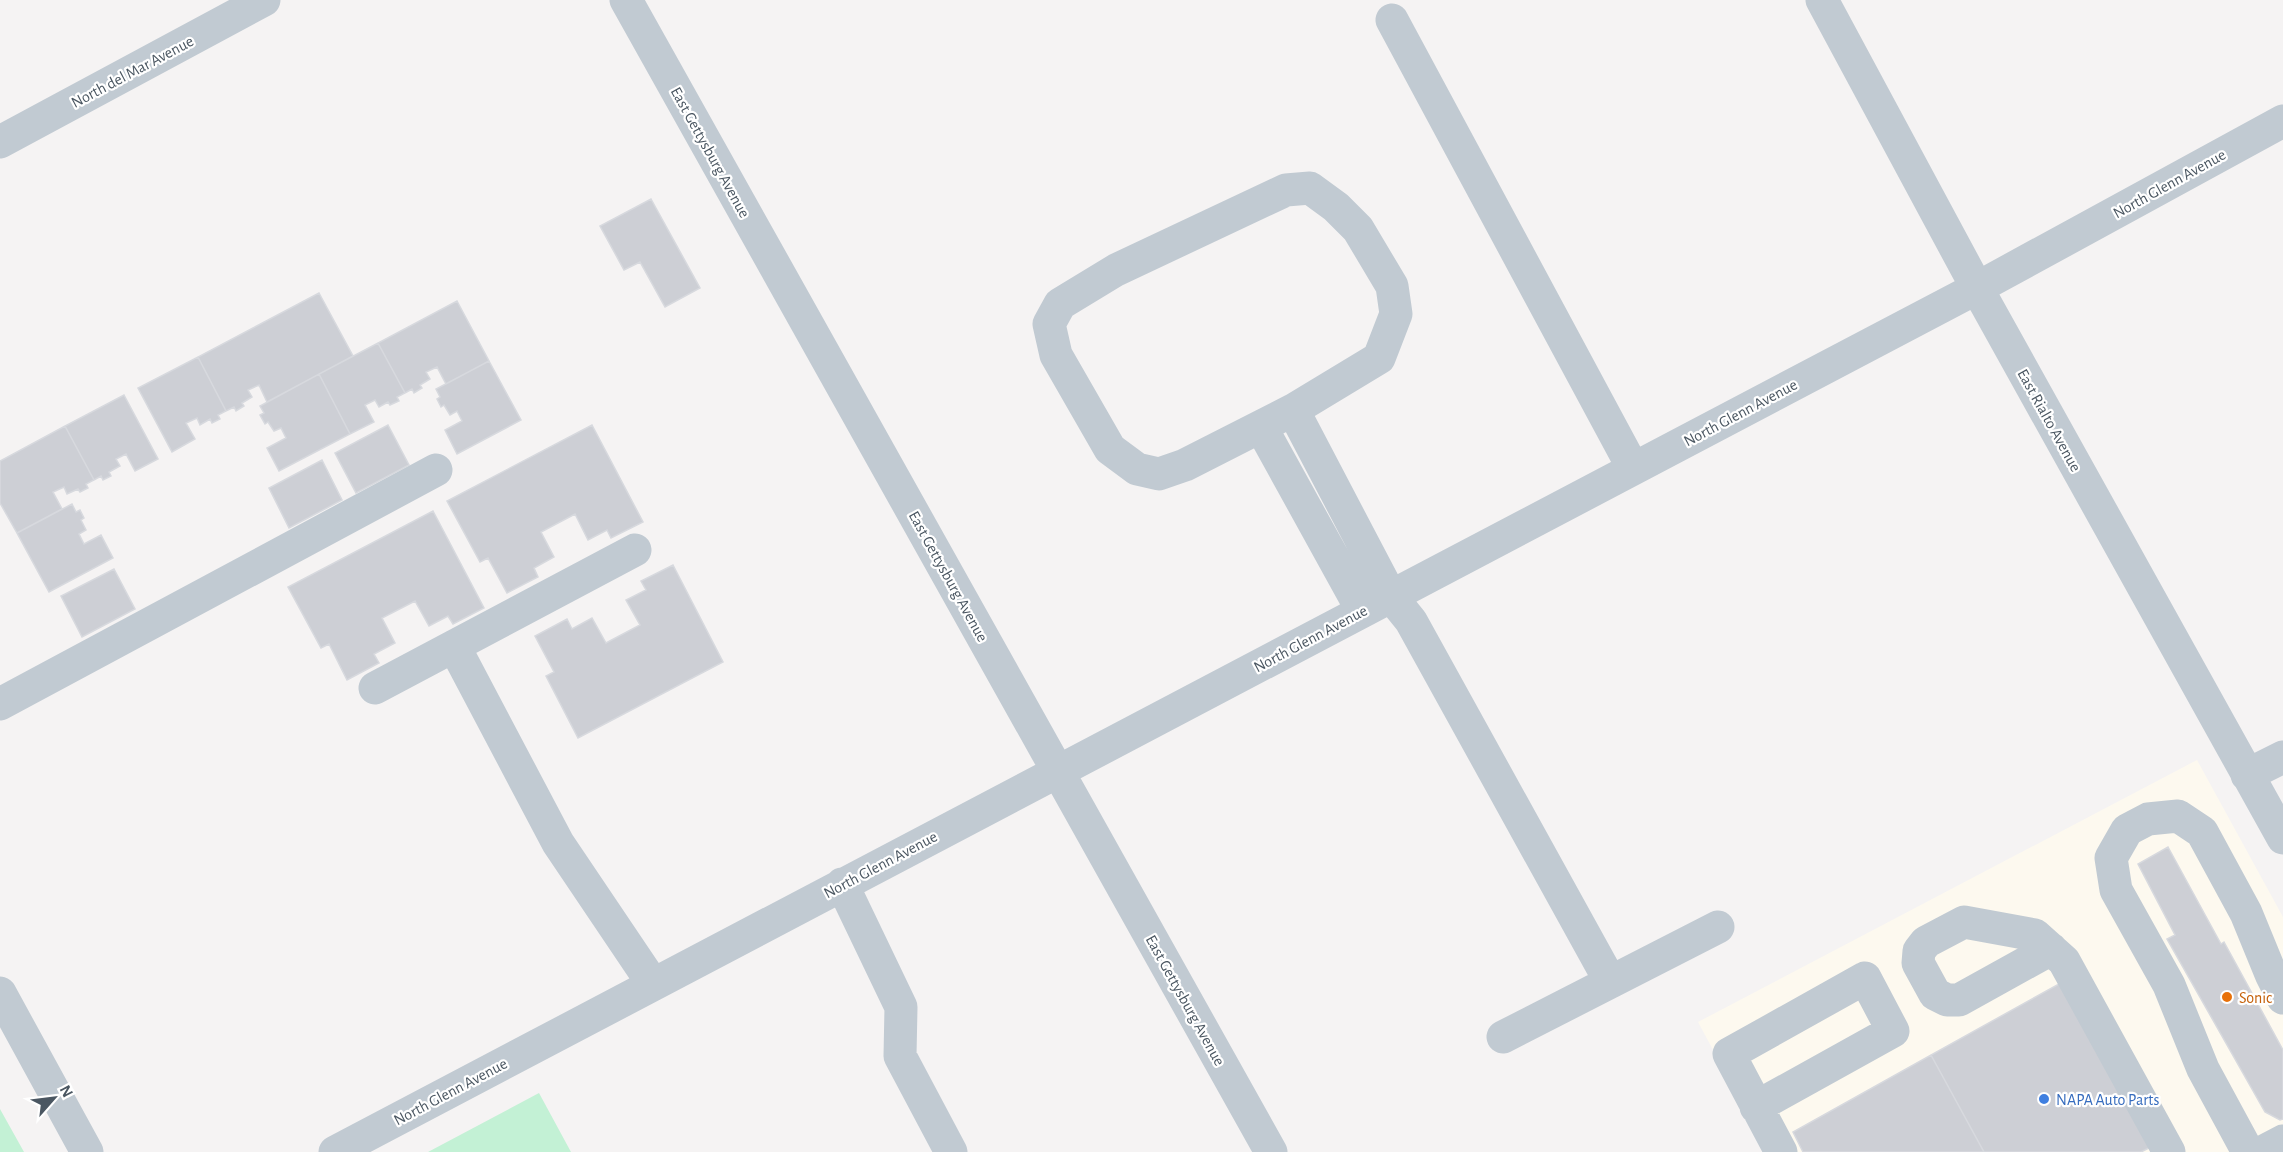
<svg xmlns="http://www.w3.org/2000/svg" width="2283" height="1152" font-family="'Alegreya Sans',sans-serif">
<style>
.commercial{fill:#fdf9ef}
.green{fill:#c3f1d5}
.building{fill:#cdcfd5;stroke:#d7d9de;stroke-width:1.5}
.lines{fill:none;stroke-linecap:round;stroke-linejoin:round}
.minor{stroke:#c1cad2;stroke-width:33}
.food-dot{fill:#e8710a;stroke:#fff;stroke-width:2}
.shop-dot{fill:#3f7fe0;stroke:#fff;stroke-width:2}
.labels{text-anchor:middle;stroke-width:4.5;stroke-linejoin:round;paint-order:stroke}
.street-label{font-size:16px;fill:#4a5661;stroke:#fff}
.food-label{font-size:16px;fill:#c56008;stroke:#fff;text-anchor:start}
.shop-label{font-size:16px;fill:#366cbe;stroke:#fff;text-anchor:start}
</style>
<rect width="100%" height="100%" fill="#f5f3f3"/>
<path class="commercial" d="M2197,760L2283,917V1152H1768L1698,1022Z"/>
<path class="green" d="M539,1093L571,1152H428Z
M0,1109L24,1152H0Z"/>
<path class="building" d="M651,199L700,288L665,307L640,262L624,270L600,226Z
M319,293L353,356L267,402L259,385L248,390L252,397L242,403L244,406L236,411L234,407L226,411L198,357Z
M457,301L489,361L446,384L437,367L426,372L430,379L420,385L422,388L414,393L412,389L405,393L378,343Z
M378,343L405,393L397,397L399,401L390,405L388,402L379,407L375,400L365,405L374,422L350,434L319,374Z
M198,357L226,411L218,415L220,419L212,423L210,419L200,425L197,418L186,423L195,439L172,452L138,388Z
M489,361L521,420L457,454L445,430L462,421L457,411L450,415L444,405L441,407L437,399L440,397L436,389Z
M319,374L350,434L279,471L267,448L286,438L281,428L274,431L268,422L265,424L260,415L264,413L260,406Z
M124,395L158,459L135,471L126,454L116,459L120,466L109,472L111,476L103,480L101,476L94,480L65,426Z
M388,425L409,465L356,493L335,453Z
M592,425L643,522L611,538L607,530L588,540L575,514L541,532L554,557L534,568L538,577L507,593L488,558L480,562L447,501Z
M65,426L94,480L86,484L88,488L80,492L78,489L67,494L64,487L53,492L62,509L17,533L0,503V461Z
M322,460L342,500L289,528L269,488Z
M72,504L76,512L80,510L84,518L81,520L86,530L79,534L84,544L101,535L113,558L49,592L17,533Z
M433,511L484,608L453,624L448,616L429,626L415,601L382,618L395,643L374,654L379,663L347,680L329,644L321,648L288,587Z
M673,565L723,662L578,738L546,676L554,672L535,636L567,619L572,629L592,618L606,643L640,625L626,600L646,590L641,581Z
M114,569L135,609L82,637L61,596Z
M2168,847L2221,944L2224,942L2283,1050V1119L2280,1120L2265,1112L2167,939L2175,935L2138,864Z
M2068,979L2157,1144L2141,1152H1984L1931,1055Z
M1931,1055L1984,1152H1803L1793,1132Z"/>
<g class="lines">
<path class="minor" d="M626,0L1271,1152
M1822,0L1977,288L2283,838
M1392,20L1633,468
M0,142L264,0
M1310,188L1336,207L1358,229L1392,286L1396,314L1379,358L1293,410L1185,465L1159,474L1137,469L1110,449L1056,355L1049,324L1060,304L1116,270L1286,190Z
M1293,410L1390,595L1411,621L1610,981
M1261,427L1362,610
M454,646L558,843L653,984
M375,688L635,550
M0,704L436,470
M2247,775L2283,757
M842,884L901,1007L900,1056L951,1152
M2051,949L1959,1000H1947L1935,994L1918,963L1919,951L1926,942L1964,922L2035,935L2064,961L2169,1152
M0,993L87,1152
M1503,1037L1718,927
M1756,1107L1893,1031L1865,978L1729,1054L1781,1152
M335,1152L1977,288L2283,121
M2248,1152L2203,1069L2169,985L2116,890L2111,858L2127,830L2148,819L2178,816L2202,832L2246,913L2271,974L2283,998
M2262,1152L2283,1141"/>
</g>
<circle class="food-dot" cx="2227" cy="997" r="6"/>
<circle class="shop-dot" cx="2044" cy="1099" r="6"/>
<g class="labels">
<g class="street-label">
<text transform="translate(132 71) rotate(-28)" y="6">North del Mar Avenue</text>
<text transform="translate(711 152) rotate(61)" y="6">East Gettysburg Avenue</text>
<text transform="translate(2169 183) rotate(-29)" y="6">North Glenn Avenue</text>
<text transform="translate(1740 412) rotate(-28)" y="6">North Glenn Avenue</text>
<text transform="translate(2050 420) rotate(61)" y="6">East Rialto Avenue</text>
<text transform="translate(949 576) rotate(61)" y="6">East Gettysburg Avenue</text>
<text transform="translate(1310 638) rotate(-28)" y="6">North Glenn Avenue</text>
<text transform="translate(880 864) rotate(-28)" y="6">North Glenn Avenue</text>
<text transform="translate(1186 1000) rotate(61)" y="6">East Gettysburg Avenue</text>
<text transform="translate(450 1091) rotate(-28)" y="6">North Glenn Avenue</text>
</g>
<g class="food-label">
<text x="2239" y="1003">Sonic</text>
</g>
<g class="shop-label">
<text x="2056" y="1105">NAPA Auto Parts</text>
</g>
</g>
<g transform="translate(54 1098) rotate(62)" stroke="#ffffff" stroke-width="4.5" paint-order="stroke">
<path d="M0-4.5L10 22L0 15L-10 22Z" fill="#4a5661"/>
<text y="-9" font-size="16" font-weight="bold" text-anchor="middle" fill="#4a5661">N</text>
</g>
</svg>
